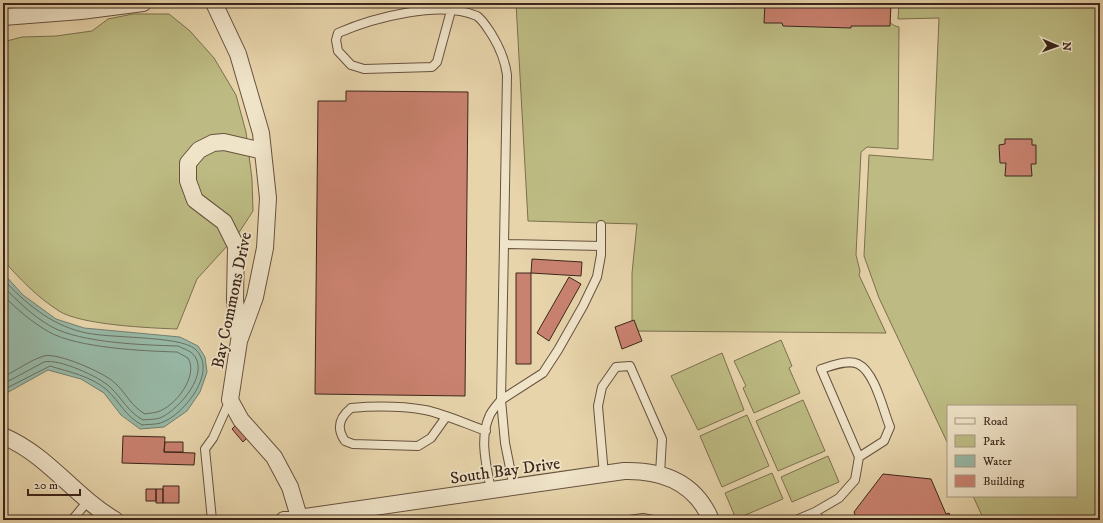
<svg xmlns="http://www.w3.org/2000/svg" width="1103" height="523" font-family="'IM FELL DW Pica',serif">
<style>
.green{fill:#bdbb83;stroke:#7c704e}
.water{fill:#97b8a6;stroke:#737e6e}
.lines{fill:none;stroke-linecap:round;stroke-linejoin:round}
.shore{stroke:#6a6f60;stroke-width:1}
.building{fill:#ca8270;stroke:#3c261a}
.service-casing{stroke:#67523e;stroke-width:10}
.minor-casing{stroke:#67523e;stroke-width:18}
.service{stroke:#efe3c8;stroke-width:8}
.minor{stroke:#efe3c8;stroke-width:16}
.labels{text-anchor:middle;stroke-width:3.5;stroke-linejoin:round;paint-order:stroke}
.street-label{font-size:17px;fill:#3c261a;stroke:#efe3c8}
</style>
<rect width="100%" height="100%" fill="#e7d4ab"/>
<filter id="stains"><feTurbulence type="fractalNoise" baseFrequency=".005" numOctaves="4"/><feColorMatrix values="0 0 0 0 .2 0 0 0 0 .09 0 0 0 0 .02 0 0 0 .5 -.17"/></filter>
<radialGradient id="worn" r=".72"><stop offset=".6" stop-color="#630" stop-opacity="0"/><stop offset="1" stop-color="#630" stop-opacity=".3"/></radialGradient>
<path class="green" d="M516,3H890C889,15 885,24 899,27L898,149L867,147L861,152L856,255L860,271L859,275L886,333L632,331V273L637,224L528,221Z
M899,3H1100V520H984L973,496H1076V406H948V444L879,298L864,256L869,155L933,160L939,18L898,19Z
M133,14H169L190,31L214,58L236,95L246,132L252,179L253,211L238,234L197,279L177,329C150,328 81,325 59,311C37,297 20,279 3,260V42L22,37L56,36L92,31L108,19Z
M781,340L792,366L789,368L800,393L754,413L743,388L746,386L734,361Z
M722,353L744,410L698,430L671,376Z
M803,400L825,451L778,471L756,421Z
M747,415L769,466L722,487L700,436Z
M828,456L839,482L792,502L781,477Z
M772,473L783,499L736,519L725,493Z"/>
<path class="water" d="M3,273L23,295L56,319L84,328L180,337L198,346L205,357L207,372L200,392L187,411L164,427L140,429L121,415L104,393L81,379L48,370L3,395Z"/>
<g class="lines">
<path class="shore" d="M3,279C25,303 50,324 82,332C107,339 179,335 195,349C219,371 184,414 163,422C157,425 148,424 142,425C125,416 120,402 107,390C91,376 69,372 50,366L3,390
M3,286C17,301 34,317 52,327C82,343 143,345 178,346C182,348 188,350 192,353C212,372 179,409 162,417C157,420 149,419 143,420C128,412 122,398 110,387C100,377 58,358 44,362L3,384
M3,295C16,309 32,322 49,332C78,348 143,351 177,352L188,358C199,376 175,407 157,412C154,413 149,413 145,414C131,406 126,393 115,383C105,373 57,352 44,356C30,360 16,371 3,377"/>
</g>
<path class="building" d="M765,3H891L890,26H851V28L783,26L782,23H764Z
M346,91L468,92L465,396L315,394L318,101H346Z
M1005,139H1032V145H1036V164H1031L1032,176H1005L1006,163H1000L999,145L1005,144Z
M532,259L582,262L581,276L531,273Z
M516,273H531V364H516Z
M569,277L581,284L549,341L537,333Z
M634,320L642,341L622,349L615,327Z
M238,423L249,436L243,442L232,429Z
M123,436L165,437L164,452L195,453L194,465L122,463Z
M165,442H183V452H164Z
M883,474L931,479L946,514L949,513L952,520H857L854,512Z
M163,486H179V503H163Z
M146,489H156V501H146Z
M156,489H163V503H156Z"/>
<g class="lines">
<defs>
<path id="service" d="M452,7L437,62L432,67L364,69L351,65L338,51L336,40L338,33C375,17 441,0 477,16C483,20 488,29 492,35C500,48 505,60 507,75L504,244L601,246
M446,417L431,438L418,446L353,444L345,441C336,428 339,418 351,408C374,406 401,406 425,410C445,414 466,424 486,431
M604,475L598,406L602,387L616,367L630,366L662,439L660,474
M514,488L505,443L501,400L543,373L558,350L583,306L597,277L601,255V225
M491,491C487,467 479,440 489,417C491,411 497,405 501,400L504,244
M815,512L820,520
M72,520L88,501
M212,520L205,449L213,438L230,400
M629,520L643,518L653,520
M796,520L815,512L839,498L855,480L859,457L821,369C831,366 848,359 858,364C875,372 883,410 890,427L884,441L859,457"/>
<path id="minor" d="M214,3L238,54L261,133L268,198L265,248L255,297L239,341L230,400L241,420L274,457L290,487L300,520
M3,17L81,11L143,3
M239,336L235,300L236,246L224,222L195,200L188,181V163L199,150L213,143L224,142L263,151
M3,436C48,455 74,496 115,520
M284,520L624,471C662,470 695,482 711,520"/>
</defs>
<use href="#service" class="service-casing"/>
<use href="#minor" class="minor-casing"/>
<use href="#service" class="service"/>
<use href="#minor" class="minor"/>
</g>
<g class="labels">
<g class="street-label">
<text transform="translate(231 300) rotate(-78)" y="6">Bay Commons Drive</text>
<text transform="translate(505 470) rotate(-8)" y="6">South Bay Drive</text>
</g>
</g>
<rect width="1103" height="523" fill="none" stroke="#e7d4ab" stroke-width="16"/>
<rect x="4" y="4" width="1095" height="515" fill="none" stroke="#3c261a" stroke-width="2"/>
<rect x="8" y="8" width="1087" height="507" fill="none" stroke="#3c261a"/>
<rect x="947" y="405" width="130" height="92" fill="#efe3c8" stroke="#a79782"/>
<rect x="955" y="418" width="20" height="6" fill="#efe3c8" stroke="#a79782"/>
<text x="983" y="425" font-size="12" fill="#3c261a">Road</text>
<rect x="955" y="435" width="20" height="12" fill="#bdbb83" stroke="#a79782"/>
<text x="983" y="445" font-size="12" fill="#3c261a">Park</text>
<rect x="955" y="455" width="20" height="12" fill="#97b8a6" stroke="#a79782"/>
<text x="983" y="465" font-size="12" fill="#3c261a">Water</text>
<rect x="955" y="475" width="20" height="12" fill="#ca8270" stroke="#a79782"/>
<text x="983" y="485" font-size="12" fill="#3c261a">Building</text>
<g transform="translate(1057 46) rotate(92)" stroke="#efe3c8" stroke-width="3" paint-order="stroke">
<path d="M0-3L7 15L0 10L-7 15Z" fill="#3c261a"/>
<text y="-6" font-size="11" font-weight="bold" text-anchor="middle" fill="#3c261a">N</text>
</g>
<path d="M28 489v6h52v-6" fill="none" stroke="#3c261a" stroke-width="2"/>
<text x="34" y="489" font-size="12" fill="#3c261a" stroke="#efe3c8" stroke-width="3" paint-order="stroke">20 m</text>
<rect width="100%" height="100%" filter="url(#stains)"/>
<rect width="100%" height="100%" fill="url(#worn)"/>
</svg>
